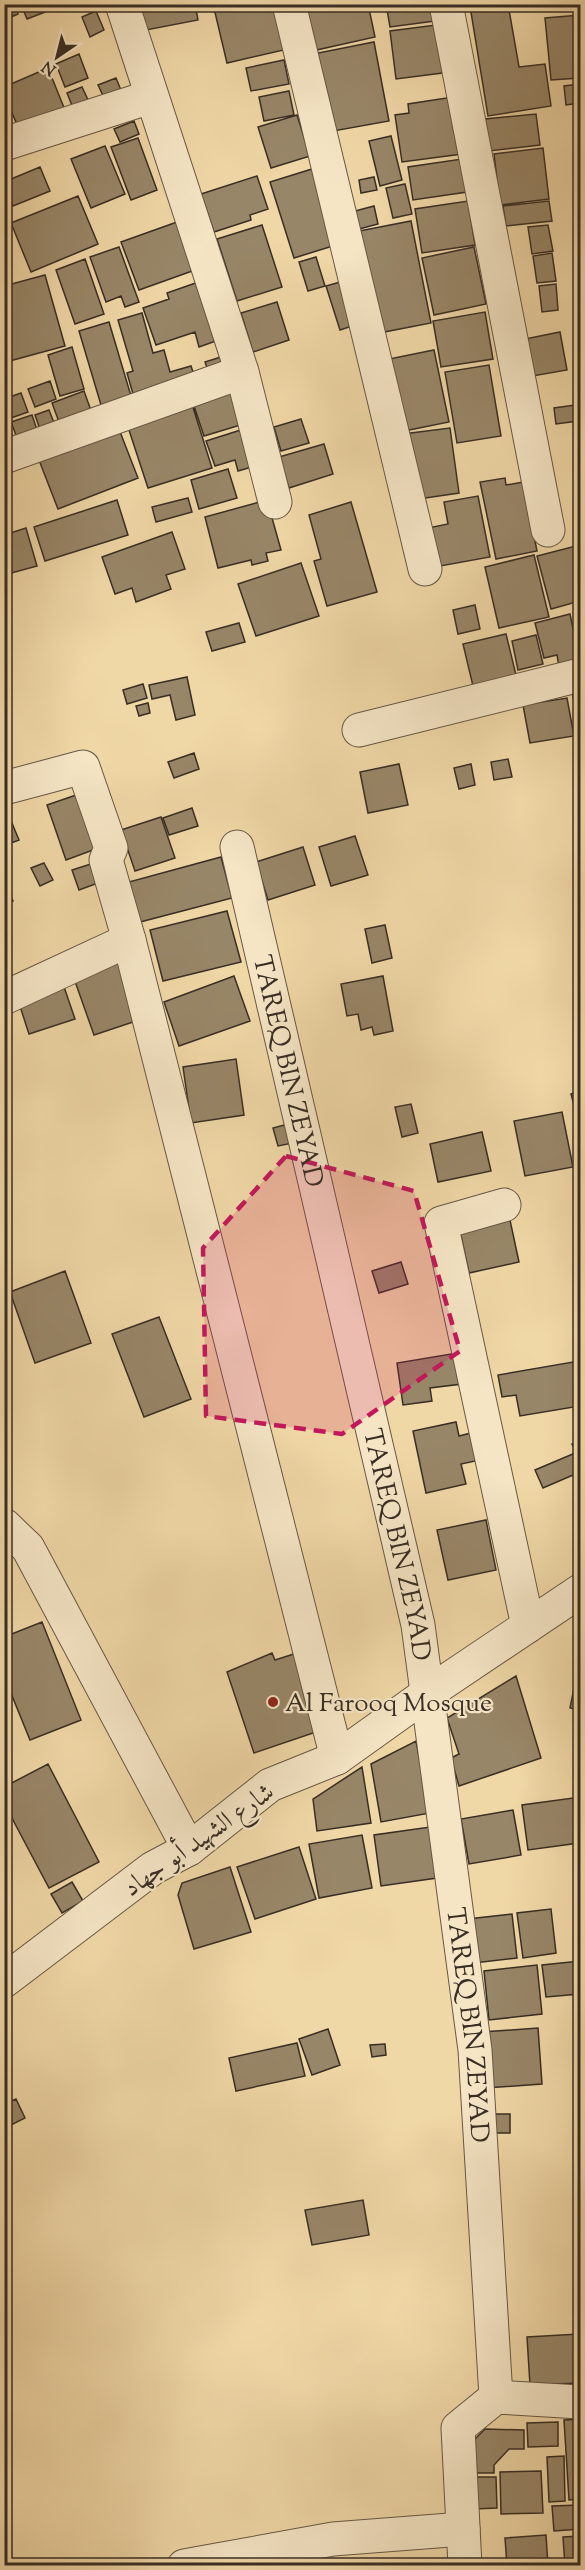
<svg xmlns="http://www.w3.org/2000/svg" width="585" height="2570" font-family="'Sorts Mill Goudy',Amiri,serif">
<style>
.building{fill:#988668;stroke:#382e25;stroke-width:1.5}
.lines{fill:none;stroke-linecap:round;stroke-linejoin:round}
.minor-casing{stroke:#665845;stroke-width:35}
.minor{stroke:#f5e5c5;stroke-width:33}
.marked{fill:#c2185b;fill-opacity:0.2;stroke:#c2185b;stroke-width:4.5;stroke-dasharray:12 8;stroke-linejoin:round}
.poi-dot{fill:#8f2418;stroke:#f5e5c5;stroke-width:2}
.labels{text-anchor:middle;stroke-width:4.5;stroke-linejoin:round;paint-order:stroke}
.street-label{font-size:26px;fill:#382e25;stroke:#f5e5c5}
.poi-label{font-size:26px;fill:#382e25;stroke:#f5e5c5;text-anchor:start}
</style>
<rect width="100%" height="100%" fill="#f0d7a6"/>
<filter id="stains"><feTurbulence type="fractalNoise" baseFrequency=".00333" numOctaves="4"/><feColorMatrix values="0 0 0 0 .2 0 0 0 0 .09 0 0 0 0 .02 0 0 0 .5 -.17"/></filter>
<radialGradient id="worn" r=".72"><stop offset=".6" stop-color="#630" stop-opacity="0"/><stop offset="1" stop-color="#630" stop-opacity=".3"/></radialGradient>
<path class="building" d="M4,4H15L18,14L4,20Z
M21,4H66L27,19Z
M135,4H195L198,20L141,31Z
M213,4H277L288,49L227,63Z
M302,4H368L375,37L312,51Z
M386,4H440L442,20L390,27Z
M481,4H508L519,67L545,64L551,106L488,116L470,6Z
M96,11L104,30L90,37L82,17Z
M580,15V78L551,80L545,18Z
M444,24L450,72L396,79L390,31Z
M374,42L389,121L328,132L313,54Z
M79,54L88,78L65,87L56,64Z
M284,60L289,84L251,91L246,68Z
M48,68L67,115L21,134L4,94V87Z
M116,78L123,95L106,102L98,85Z
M580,84V103L566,105L564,86Z
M82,87L91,106L75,113L67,93Z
M289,91L294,115L264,121L259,97Z
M453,97L462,154L402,162L395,115L409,113L408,104Z
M536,114L540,145L489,151L485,119Z
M297,115L310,156L271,168L258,127Z
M134,121L139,134L120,142L114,129Z
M391,136L402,180L380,186L369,141Z
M138,138L157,190L131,200L111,147Z
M105,146L125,194L91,208L71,159Z
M543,148L549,199L500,205L494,154Z
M462,159L467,192L413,200L408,167Z
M40,167L50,191L13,206L4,182Z
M312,169L336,245L294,258L270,182Z
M257,176L268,209L250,215L251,220L214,232L201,194Z
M374,177L377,190L361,193L359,180Z
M405,184L412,214L393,218L386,188Z
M78,196L98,244L31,272L11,223Z
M468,201L475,245L422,253L415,209Z
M549,201L552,221L506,226L503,206Z
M374,206L378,224L359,229L355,211Z
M411,221L431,323L379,333L359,231Z
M177,222L195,270L139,290L121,242Z
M262,225L282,287L237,301L217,239Z
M548,225L553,251L532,254L528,227Z
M119,247L139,302L125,307L121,296L106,302L90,257Z
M474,247L486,304L434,315L422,258Z
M552,253L556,281L537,283L533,256Z
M316,257L325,286L308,291L299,262Z
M85,259L104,314L75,324L56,270Z
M45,275L65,346L6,362L4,286Z
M207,279L227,337L199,347L195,332L156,345L143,308L169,299L167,293Z
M351,279L364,322L340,330L326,286Z
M556,284L558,310L542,312L539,286Z
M277,302L289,340L253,352L241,313Z
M485,312L493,359L441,367L433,321Z
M142,313L153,353L164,350L170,372L191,366L197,384L135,401L127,373L133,371L118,320Z
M109,322L134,406L104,415L79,331Z
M560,332L567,370L527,377L520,340Z
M72,347L84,389L60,396L48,355Z
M434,350L449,422L404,431L389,359Z
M221,357L227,373L211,379L205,362Z
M489,365L501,436L457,443L445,372Z
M50,381L56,399L35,407L28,389Z
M237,389L247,423L204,436L193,403Z
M84,391L94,419L62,430L52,403Z
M21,393L28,412L11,418L4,399Z
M191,401L212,468L148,488L126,421Z
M575,405L578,421L556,424L554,408Z
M49,410L58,433L43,438L35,415Z
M4,412L17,449L4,454Z
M32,415L39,436L19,443L11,422Z
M301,419L309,443L281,451L274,427Z
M117,424L138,478L58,509L37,455Z
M450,428L459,493L412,500L403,434Z
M244,429L262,464L238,471L235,460L215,466L206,441Z
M324,444L333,474L289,488L279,457Z
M228,469L237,498L199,509L191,480Z
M505,478L506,485L523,482L537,551L496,559L480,482Z
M478,496L490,557L435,567L428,528L448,524L444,502Z
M188,498L192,512L156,522L152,507Z
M117,500L128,535L45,561L34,527Z
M267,500L281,550L266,553L268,561L252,565L251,560L218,568L205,517Z
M351,502L377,592L327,606L314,561L321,559L309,515Z
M580,525V541H579L574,526Z
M26,528L37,566L4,575V535Z
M172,532L185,569L166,575L171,589L136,602L132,588L115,594L102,557Z
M580,545V601L551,609L537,556Z
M534,555L549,617L499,628L485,567Z
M301,563L319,616L256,636L238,584Z
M475,605L480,629L458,634L453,610Z
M580,609V636L574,611Z
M570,614L580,662L559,667L557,655L544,658L535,623Z
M239,623L245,642L212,651L206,632Z
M506,634L516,675L473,686L463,644Z
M536,635L543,664L518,670L512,641Z
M187,677L195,715L176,720L170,695L152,699L149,685Z
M143,684L147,698L127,704L123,690Z
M580,686V724L571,689Z
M567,698L574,736L530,743L523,705Z
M148,703L150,713L139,716L136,706Z
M194,753L199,769L174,778L168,762Z
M508,759L512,777L494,780L491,762Z
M399,764L408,805L368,813L360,772Z
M471,764L475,785L459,789L454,768Z
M82,793L101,847L66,860L47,805Z
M192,808L198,826L169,835L163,818Z
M4,811H7L19,840L6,845Z
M161,817L175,858L135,871L121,830Z
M355,836L368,875L331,886L319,847Z
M303,847L315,885L268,900L256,862Z
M221,857L232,898L140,922L129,882Z
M44,863L53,880L40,886L31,868Z
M91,864L98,883L79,890L72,870Z
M8,891L13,901L4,905V892Z
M227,911L241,962L163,981L150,930Z
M385,925L392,958L372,963L365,929Z
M116,954L139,1020L94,1035L71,970Z
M234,976L250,1021L179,1046L164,1002Z
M383,976L393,1031L374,1035L372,1027L361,1030L358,1014L347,1016L341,984Z
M61,978L75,1019L29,1034L16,994Z
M236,1059L244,1115L191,1123L183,1067Z
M580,1091V1128L571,1094Z
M411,1104L418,1133L402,1137L395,1107Z
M562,1112L573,1167L525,1176L514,1121Z
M292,1123L298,1142L278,1146L273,1128Z
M482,1132L491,1171L438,1182L430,1144Z
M508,1211L519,1262L469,1273L458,1222Z
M401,1262L408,1284L379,1293L372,1271Z
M65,1271L91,1343L35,1363L10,1292Z
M159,1317L191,1399L144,1417L112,1334Z
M457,1353L462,1384L430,1388L432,1401L403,1405L397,1363Z
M573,1362L580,1406L520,1416L516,1395L502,1397L498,1375Z
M456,1422L459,1436L475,1432L480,1460L461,1464L466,1484L426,1493L413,1431Z
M580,1440V1461L572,1444Z
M575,1453L580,1472L543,1488L535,1470Z
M486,1520L496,1570L448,1580L437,1530Z
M42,1622L81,1720L30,1740L4,1676V1637Z
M300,1652L319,1731L254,1753L227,1672L272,1653L275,1660Z
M516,1676L541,1758L459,1786L451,1758L459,1754L447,1718Z
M575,1683L580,1684V1710L570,1708Z
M416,1741L430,1813L381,1822L371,1764Z
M48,1764L99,1862L49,1888L4,1803V1787Z
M362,1767L371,1823L317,1831L313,1799Z
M580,1794V1843L575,1795Z
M573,1798L579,1843L528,1850L522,1805Z
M513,1810L521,1855L469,1864L461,1819Z
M430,1827L437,1878L381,1886L374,1835Z
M362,1835L372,1888L319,1898L309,1844Z
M299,1847L316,1899L255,1919L237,1867Z
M230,1867L251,1932L194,1949L178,1895L182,1883Z
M72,1882L83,1901L62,1913L51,1894Z
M551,1909L556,1953L523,1958L517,1913Z
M512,1914L517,1958L474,1963L468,1919Z
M580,1961V1994L546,1997L542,1965Z
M537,1965L542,2014L489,2020L484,1971Z
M538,2028L542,2084L486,2088L482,2032Z
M328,2029L340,2065L312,2075L299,2039Z
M297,2043L305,2076L236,2091L229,2058Z
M385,2044L386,2055L372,2057L370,2045Z
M16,2099L25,2118L9,2126L4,2116V2104Z
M495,2114H510V2133H495Z
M363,2200L369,2235L312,2245L305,2210Z
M579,2334L580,2383L530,2385L527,2337Z
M580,2419V2499L569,2500L564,2420Z
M558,2422V2446L528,2447L527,2423Z
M485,2429L524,2430V2449H509L494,2465V2473H475V2439Z
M564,2456L565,2501L549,2502L547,2457Z
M541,2471L543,2513L501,2514L500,2472Z
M473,2477H496L497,2508L474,2509Z
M580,2505V2529L554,2531L552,2506Z
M546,2535L548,2566H507L505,2538Z
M580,2536V2566H565L563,2537Z
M327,2560V2566H291L290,2562Z"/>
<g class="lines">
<defs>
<g id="minor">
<path d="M122,4L242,372L275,502"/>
<path d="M289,4L425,569"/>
<path d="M446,4L548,530"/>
<path d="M4,144L150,97"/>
<path d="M4,457L242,372"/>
<path d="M359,730L580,675"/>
<path d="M4,788L83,767L111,848L106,860L129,940L337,1758"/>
<path id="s1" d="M237,847L418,1625L475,2050L496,2397"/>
<path d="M4,998L129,940"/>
<path d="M504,1205L441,1223L528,1626"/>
<path d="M4,1525L28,1548L189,1849"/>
<path d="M4,1981L153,1868L189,1849L270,1785L337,1758L428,1693L580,1591"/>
<path d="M184,2566L333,2539L463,2529"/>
<path d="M465,2566L458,2428L496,2397L580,2402"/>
</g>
</defs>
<use href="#minor" class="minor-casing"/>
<use href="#minor" class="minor"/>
</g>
<path class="marked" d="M286,1156L414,1191L460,1351L342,1434L206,1416L203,1248Z"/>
<circle class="poi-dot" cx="273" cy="1702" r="6"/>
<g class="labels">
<g class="street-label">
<text dy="9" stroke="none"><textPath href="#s1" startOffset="230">TAREQ BIN ZEYAD</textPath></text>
<text dy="9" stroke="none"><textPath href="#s1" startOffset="716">TAREQ BIN ZEYAD</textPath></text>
<text transform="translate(198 1839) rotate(-35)" y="9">شارع الشهيد أبو جهاد</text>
<text dy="9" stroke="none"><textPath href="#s1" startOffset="1202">TAREQ BIN ZEYAD</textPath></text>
</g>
<g class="poi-label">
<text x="285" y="1711">Al Farooq Mosque</text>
</g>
</g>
<rect width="585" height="2570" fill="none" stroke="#f0d7a6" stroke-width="24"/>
<rect x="6" y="6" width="573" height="2558" fill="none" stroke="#382e25" stroke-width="3"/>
<rect x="12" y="12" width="561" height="2546" fill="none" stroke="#382e25" stroke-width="1.5"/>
<g transform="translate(57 57) rotate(215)" stroke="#f5e5c5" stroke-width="4.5" paint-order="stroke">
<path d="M0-4.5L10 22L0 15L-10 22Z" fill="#382e25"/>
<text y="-9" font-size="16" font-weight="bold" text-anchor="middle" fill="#382e25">N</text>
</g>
<rect width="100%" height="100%" filter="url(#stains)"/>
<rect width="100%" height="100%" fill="url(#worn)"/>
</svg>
